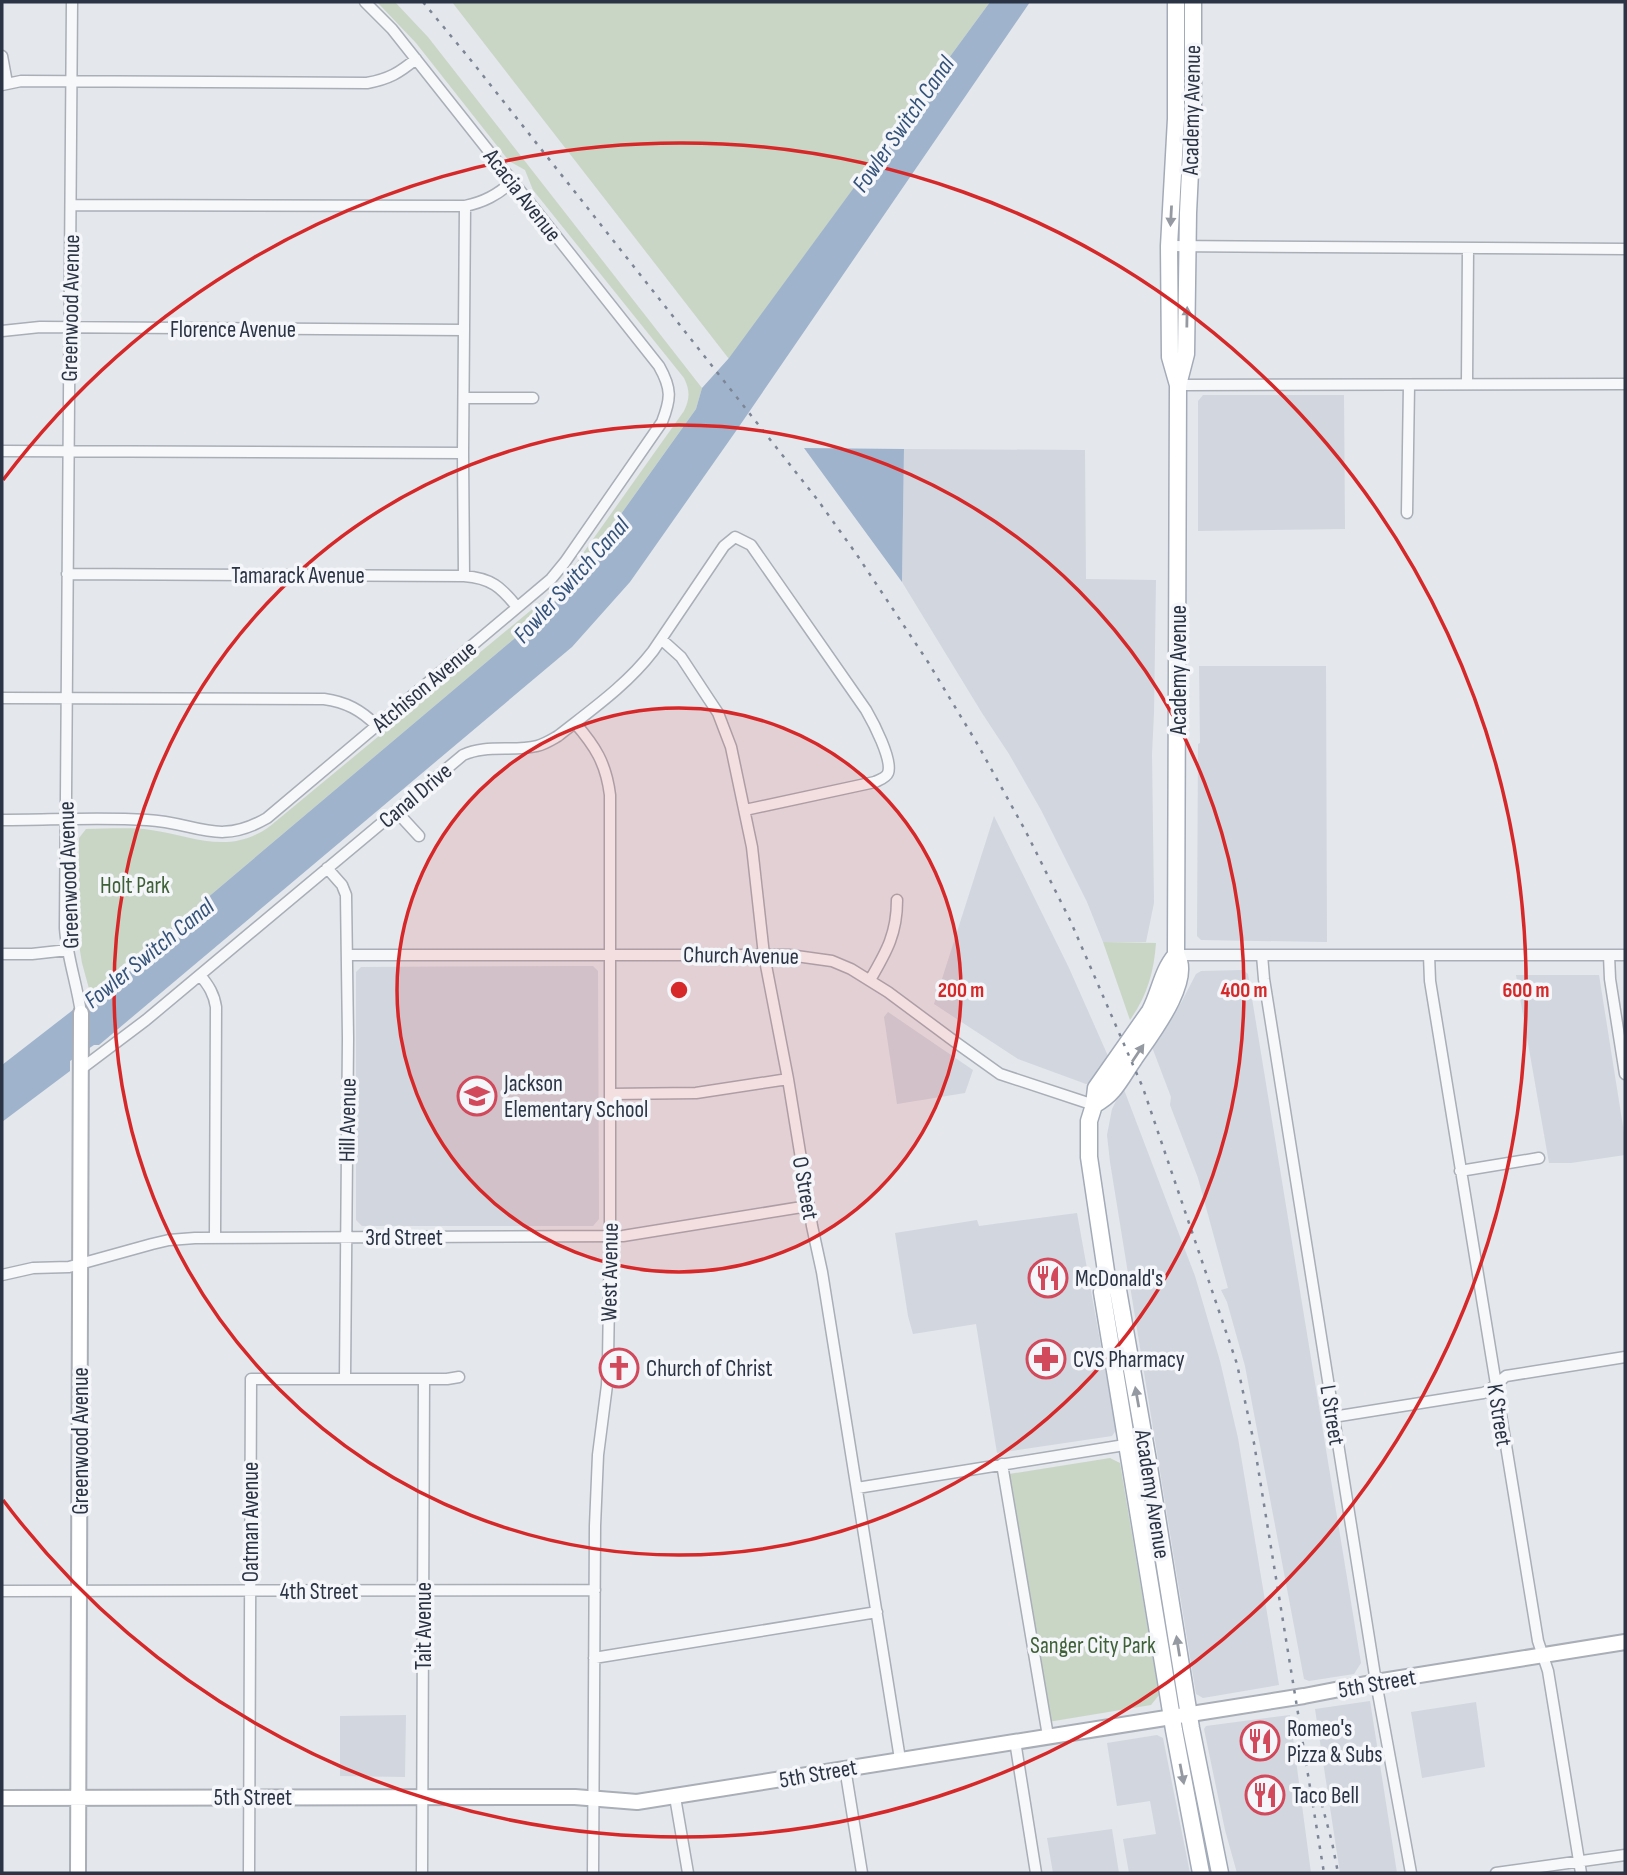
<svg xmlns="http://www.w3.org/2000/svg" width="1627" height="1875" font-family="'Sofia Sans Condensed',sans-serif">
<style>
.built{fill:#d2d6de}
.green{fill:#c9d6c5}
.water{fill:#9fb4cc}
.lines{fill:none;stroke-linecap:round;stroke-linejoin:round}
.street-casing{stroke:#a9aeb7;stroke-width:13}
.secondary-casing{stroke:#a9aeb7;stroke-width:18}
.primary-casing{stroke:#a3abb8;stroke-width:19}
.street{stroke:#f7f8fa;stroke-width:10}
.secondary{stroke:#fff;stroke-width:14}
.primary{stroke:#fff;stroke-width:16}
.rail{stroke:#7d8696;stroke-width:2.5;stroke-dasharray:3.5 7;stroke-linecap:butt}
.oneway{fill:#959aa2}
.ring{fill:none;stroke:#d62828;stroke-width:3.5}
.labels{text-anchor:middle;stroke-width:7;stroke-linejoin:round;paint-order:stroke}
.street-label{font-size:23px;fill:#2b3445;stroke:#f4f6f9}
.park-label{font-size:23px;fill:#3f6138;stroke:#f4f6f9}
.poi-label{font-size:23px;fill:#2b3445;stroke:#f4f6f9;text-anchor:start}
.water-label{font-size:24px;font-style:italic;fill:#34527a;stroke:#f4f6f9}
.centre{fill:#d62828;stroke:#f4f6f9;stroke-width:3.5}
.ring-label{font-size:21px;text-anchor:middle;font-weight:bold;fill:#d62828;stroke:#f4f6f9;stroke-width:7;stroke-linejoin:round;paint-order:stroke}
</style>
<rect width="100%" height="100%" fill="#e4e7ec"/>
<path class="built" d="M1203,395H1344L1345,529L1198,531V401Z
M904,449L1085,450L1086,579L1156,580L1154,713L1152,754L1154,903L1146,942H1103L1087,902L1041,810L1009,754L982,713L902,582Z
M1199,666H1326L1327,942L1201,940L1197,936L1198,744L1200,743Z
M994,816L1069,968L1108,1056L1091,1083L1086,1084L1018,1059L934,1004Z
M593,966L598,971L599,1219L593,1226H362L356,1220V972L361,967Z
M1243,970L1248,974L1361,1663L1354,1674L1309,1681L1304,1679L1245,1366L1227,1302L1221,1290L1228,1288L1198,1178L1170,1105L1171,1097L1152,1047L1181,1003L1196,974L1201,971Z
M1516,975H1599L1625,1139V1155L1571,1163H1549Z
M888,1012L973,1070L965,1093L897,1104L884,1017Z
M1123,1087L1195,1276L1220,1361L1238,1438L1279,1685L1203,1698L1196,1694L1110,1162L1107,1135L1112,1109Z
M1077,1213L1116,1430L1112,1436L997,1453L976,1324L913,1334L908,1316L895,1233L977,1220L979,1226Z
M1370,1701L1397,1873H1340L1315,1709Z
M1476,1702L1485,1767L1422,1778L1411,1712Z
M406,1715L405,1777L340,1776V1716Z
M1290,1715L1311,1873H1237L1225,1830L1204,1729L1206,1726Z
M1157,1735L1163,1738L1190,1873H1129L1123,1839L1156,1834L1150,1801L1117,1806L1107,1743Z
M1112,1829L1119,1873H1053L1047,1838Z"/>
<path class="green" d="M377,2H395L428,37L702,388L696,409L566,591L528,627L91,996L82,963L78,938L79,838L86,829C107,829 130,827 151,830C187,835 222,852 257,834C264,831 270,826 275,822L559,587L684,411C690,398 690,391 684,378L533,190L525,170L509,161L416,43Z
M452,2H990L729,359Z
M1103,942L1156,943C1154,972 1147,996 1130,1020Z
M1110,1458L1120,1463L1159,1695L1151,1705L1048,1722L1009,1474Z"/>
<path class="water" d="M990,2H1030L736,431L630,582L572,647L99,1045H94L70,1061V1071L2,1122V1065L91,996L528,627L566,591L696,409L702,388L729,358Z
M804,448L904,449L902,582Z"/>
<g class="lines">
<defs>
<path id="street" d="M72,2L65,928C67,957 77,984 81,1013
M2,56L7,83
M2,85L21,81L367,83C389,79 399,73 416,59
M71,205L465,206C484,202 497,195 512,182
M1169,246L1625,249
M2,331L40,327L464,330
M1467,383L1468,249
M1178,385L1625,384
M464,398H533
M2,451L463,453
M1407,513L1409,385
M67,574L464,576C491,578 501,587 517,607
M464,576L463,453L465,206
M661,639L681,657L708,698L718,713L731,747L752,847L764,955L788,1079L812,1226L822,1272L900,1759
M2,698L324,699C346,702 361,710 377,726
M575,723C595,746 606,763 610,795V1236L608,1361L607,1385L598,1455L595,1526L593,1873
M396,811L419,836
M2,820C50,820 99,817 147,820C196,822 217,847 267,818L551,579L565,562L662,422C671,399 672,389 659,366L392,29L365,2
M327,868L342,885L346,895L348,1038L345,1378
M2,954H32L68,950
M347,955H789L832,961L851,969L888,992L958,1044L1000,1074L1094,1105
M1176,955H1625
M1262,955L1264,979L1376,1682L1411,1873
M1429,955L1430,981L1538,1641L1548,1671L1581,1873
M1609,955L1610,979L1625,1074
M200,975C209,986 214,994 216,1007L215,1237
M870,980C887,951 897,933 897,900
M81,1069L146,1020L463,755C486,744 512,752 537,746C545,744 551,740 558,736C591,710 627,685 653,651L724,546L735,537L751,545L866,710C873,722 893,760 888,773C886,778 879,780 875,782L745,810
M610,1094L696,1093L788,1079
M1460,1171L1539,1158
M2,1275L33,1268L69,1267L152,1244L169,1240L195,1238L623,1236L808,1206
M1333,1417L1483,1393L1488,1391L1506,1376L1625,1357
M1002,1464L1048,1736
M857,1488L1131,1444
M2,1591L595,1590
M594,1658L877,1612
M1015,1741L1036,1873
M845,1768L862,1873
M675,1797L688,1873
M249,1873L251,1379H447L459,1377
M422,1873L424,1379
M1496,1873L1625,1855"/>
<path id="secondary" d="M2,1798L507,1797H575L637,1802L1304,1696L1376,1682L1625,1642
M78,1873L81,1013"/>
<path id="primary" d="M1176,2V119L1169,246L1170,357L1178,385
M1176,955C1162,971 1160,992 1150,1011L1096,1088L1094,1105L1089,1121V1157L1107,1278L1102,1292L1174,1730L1201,1873
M1094,1105C1101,1101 1107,1097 1112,1091C1120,1082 1127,1069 1134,1059C1148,1038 1194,980 1176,955L1178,385L1186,354L1188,213L1193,110V2
M1107,1278L1118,1290L1148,1461L1191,1728L1220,1873"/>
</defs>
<use href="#street" class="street-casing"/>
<use href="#secondary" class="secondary-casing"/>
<use href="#primary" class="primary-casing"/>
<use href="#street" class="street"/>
<use href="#secondary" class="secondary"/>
<use href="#primary" class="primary"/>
<path class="rail" d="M423,2L474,64L817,499L857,555L928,662L978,745L1025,830L1070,920L1143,1088L1237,1364L1254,1443L1324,1873
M1319,1794L1332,1842L1338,1873"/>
</g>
<defs><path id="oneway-solid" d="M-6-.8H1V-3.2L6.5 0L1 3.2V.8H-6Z" transform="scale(1.75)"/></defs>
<g class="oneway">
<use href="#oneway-solid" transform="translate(1171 216) rotate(93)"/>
<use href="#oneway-solid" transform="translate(1187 317) rotate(-89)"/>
<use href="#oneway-solid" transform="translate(1138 1053) rotate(-56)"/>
<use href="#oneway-solid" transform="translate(1137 1397) rotate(-100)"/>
<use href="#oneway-solid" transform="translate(1178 1646) rotate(-99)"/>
<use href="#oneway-solid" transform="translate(1182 1774) rotate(79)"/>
</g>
<circle cx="679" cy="990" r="282" fill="#d62828" fill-opacity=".12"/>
<g class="ring">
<circle cx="679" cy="990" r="282"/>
<circle cx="679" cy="990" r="565"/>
<path d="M3 480A847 847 0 1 1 3 1500"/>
</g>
<defs>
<symbol id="school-ring" viewBox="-11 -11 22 22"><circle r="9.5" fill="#f4f6f9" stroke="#d1495b" stroke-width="1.5"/><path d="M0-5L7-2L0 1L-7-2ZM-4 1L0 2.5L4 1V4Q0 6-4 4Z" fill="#d1495b"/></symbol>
<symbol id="restaurant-ring" viewBox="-11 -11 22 22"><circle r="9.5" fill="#f4f6f9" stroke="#d1495b" stroke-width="1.5"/><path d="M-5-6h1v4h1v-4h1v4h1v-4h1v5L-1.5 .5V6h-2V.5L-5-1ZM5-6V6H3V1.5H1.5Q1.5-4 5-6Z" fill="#d1495b"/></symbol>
<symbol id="pharmacy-ring" viewBox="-11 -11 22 22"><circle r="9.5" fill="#f4f6f9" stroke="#d1495b" stroke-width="1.5"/><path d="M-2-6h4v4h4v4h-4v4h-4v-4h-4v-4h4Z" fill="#d1495b"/></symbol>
<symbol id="church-ring" viewBox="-11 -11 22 22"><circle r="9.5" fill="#f4f6f9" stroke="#d1495b" stroke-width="1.5"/><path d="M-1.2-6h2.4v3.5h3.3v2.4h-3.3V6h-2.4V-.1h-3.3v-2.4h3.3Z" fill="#d1495b"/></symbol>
</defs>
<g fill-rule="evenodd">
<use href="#school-ring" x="455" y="1074" width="44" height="44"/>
<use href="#restaurant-ring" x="1026" y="1256" width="44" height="44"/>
<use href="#pharmacy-ring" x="1024" y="1337" width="44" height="44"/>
<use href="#church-ring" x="597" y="1346" width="44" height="44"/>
<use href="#restaurant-ring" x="1238" y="1719" width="44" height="44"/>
<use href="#restaurant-ring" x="1243" y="1773" width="44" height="44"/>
</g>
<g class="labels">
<g class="street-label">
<text transform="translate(1191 110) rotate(-89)" y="8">Academy Avenue</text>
<text transform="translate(523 195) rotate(52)" y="8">Acacia Avenue</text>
<text transform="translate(70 308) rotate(-89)" y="8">Greenwood Avenue</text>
<text x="233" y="337">Florence Avenue</text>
<text x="298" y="583">Tamarack Avenue</text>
<text transform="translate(1178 670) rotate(-90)" y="8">Academy Avenue</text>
<text transform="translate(424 686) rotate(-40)" y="8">Atchison Avenue</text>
<text transform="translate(415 795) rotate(-40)" y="8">Canal Drive</text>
<text transform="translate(68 875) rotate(-92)" y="8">Greenwood Avenue</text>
<text transform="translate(741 955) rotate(1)" y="8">Church Avenue</text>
<text transform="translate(347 1120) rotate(-89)" y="8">Hill Avenue</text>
<text transform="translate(806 1188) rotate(80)" y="8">O Street</text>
<text x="404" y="1245">3rd Street</text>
<text transform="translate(609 1272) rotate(-89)" y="8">West Avenue</text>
<text transform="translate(1333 1415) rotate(81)" y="8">L Street</text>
<text transform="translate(1500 1415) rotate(81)" y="8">K Street</text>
<text transform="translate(80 1441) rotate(-90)" y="8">Greenwood Avenue</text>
<text transform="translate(1153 1494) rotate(81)" y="8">Academy Avenue</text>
<text transform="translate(250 1522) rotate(-90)" y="8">Oatman Avenue</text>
<text x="319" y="1599">4th Street</text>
<text transform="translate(423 1626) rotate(-90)" y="8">Tait Avenue</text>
<text transform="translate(1377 1683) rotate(-10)" y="8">5th Street</text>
<text transform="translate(818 1773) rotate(-10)" y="8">5th Street</text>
<text x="253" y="1805">5th Street</text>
</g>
<g class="park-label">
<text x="135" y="893">Holt Park</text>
<text x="1093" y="1653">Sanger City Park</text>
</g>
<g class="poi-label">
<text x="504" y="1091">Jackson<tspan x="504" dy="26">Elementary School</tspan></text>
<text x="1075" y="1286">McDonald's</text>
<text x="1073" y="1367">CVS Pharmacy</text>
<text x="646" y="1376">Church of Christ</text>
<text x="1287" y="1736">Romeo's<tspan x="1287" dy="26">Pizza &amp; Subs</tspan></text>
<text x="1292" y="1803">Taco Bell</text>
</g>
<g class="water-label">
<text transform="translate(903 124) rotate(-55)" y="8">Fowler Switch Canal</text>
<text transform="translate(571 580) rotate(-48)" y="8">Fowler Switch Canal</text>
<text transform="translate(149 953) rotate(-39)" y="8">Fowler Switch Canal</text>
</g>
</g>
<circle cx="679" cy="990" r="10" class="centre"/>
<g class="ring-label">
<text x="961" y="997">200 m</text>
<text x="1244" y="997">400 m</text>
<text x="1526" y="997">600 m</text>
</g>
<rect width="1627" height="1875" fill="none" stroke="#2b3445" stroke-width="7"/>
</svg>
